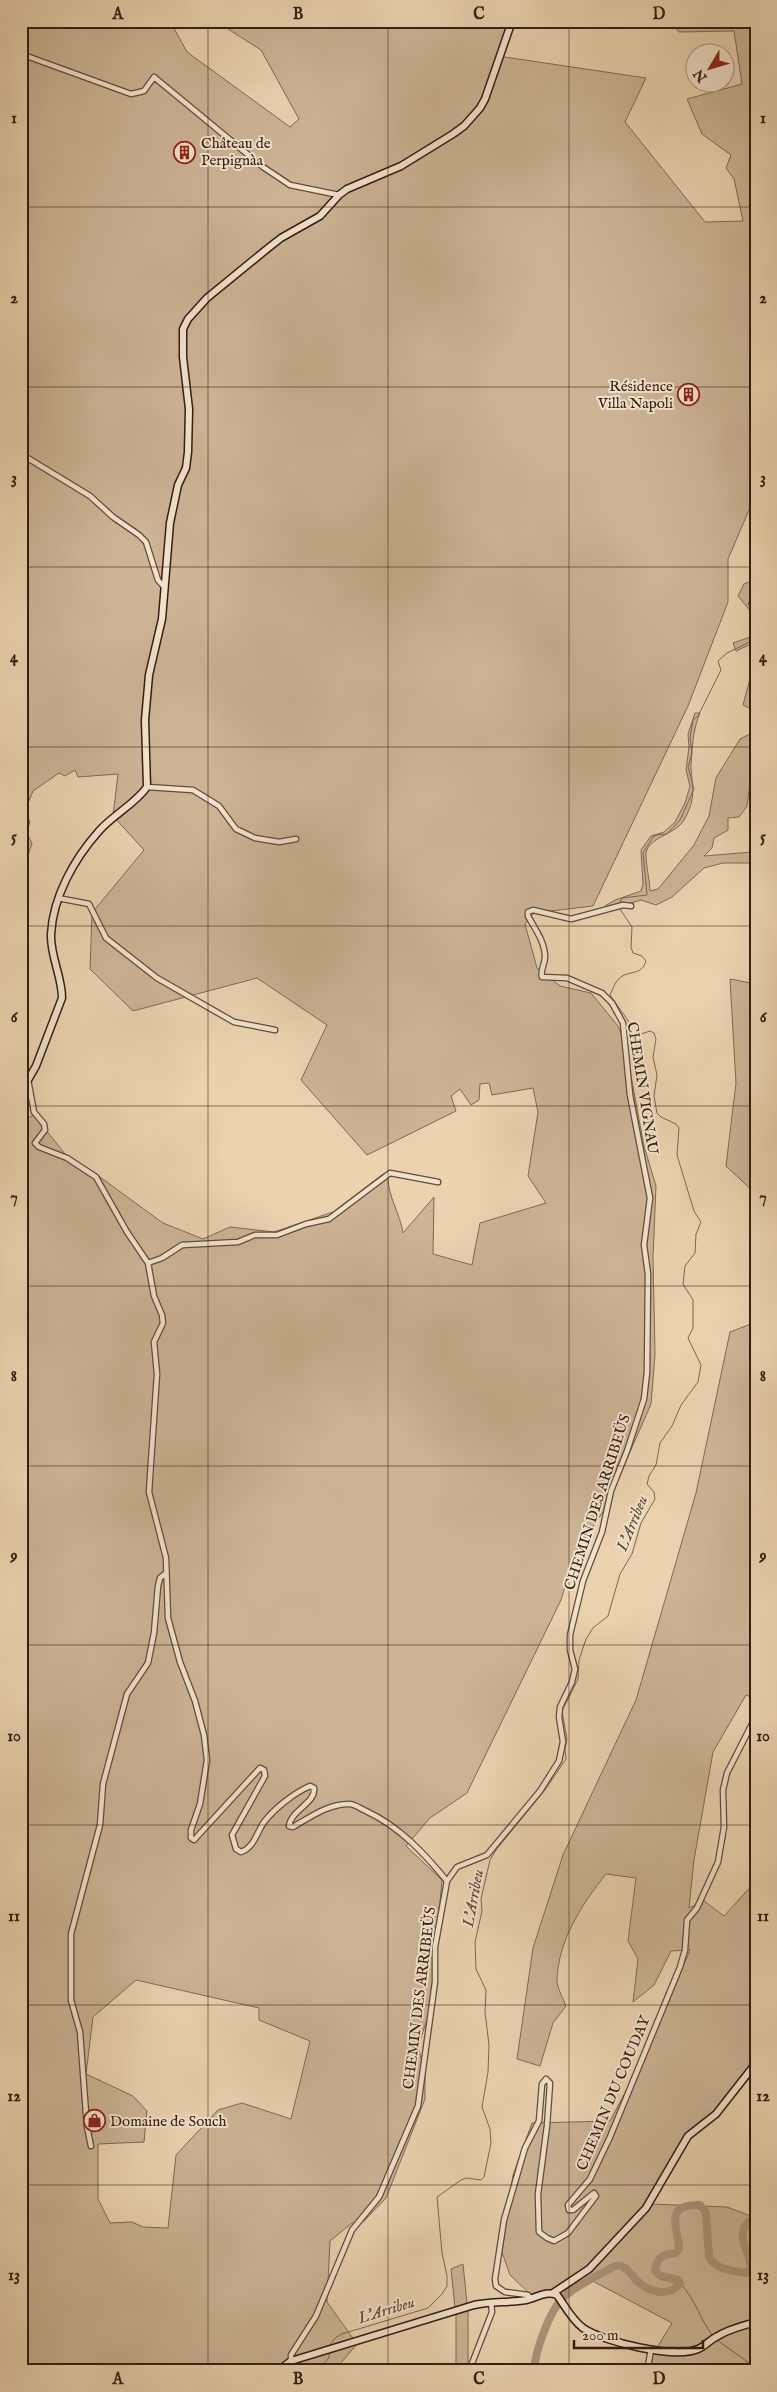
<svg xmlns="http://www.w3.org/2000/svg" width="777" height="2392" font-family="'IM FELL English',serif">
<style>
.green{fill:#ccb495;stroke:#806854;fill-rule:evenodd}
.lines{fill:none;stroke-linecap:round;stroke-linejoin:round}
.stream{stroke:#7d6551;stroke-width:1}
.river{stroke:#ad957b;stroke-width:8}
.street-casing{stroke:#624a3a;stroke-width:7}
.secondary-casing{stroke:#341d13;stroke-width:9}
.street{stroke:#f2e2cc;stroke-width:4.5}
.secondary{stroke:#f2e2cc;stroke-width:6}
.grid{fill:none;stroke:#341d13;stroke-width:1;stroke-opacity:0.55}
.labels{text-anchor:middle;stroke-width:4;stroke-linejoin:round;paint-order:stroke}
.poi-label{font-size:15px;fill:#341d13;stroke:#f2e2cc;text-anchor:start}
.street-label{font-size:15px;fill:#341d13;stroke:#f2e2cc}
.water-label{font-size:16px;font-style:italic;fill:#5e4737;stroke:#f2e2cc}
.neatline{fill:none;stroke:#341d13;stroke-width:2}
.grid-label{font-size:16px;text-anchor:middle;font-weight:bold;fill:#341d13}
</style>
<rect width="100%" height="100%" fill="#ebd3b0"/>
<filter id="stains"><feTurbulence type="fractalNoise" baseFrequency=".004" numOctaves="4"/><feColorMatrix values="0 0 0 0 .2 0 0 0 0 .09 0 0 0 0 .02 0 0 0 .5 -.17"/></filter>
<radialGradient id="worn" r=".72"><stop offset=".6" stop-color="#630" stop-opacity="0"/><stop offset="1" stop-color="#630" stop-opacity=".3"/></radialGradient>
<path class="green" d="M21,21H170L187,52L290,127L299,119L261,50L228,29L225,21H508L498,56L646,78L625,122L705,222L743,221L734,179L726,168L731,155L702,134L687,99L742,84L734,31L679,32L669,21H756V494L728,559V602L688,706L593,906L534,913L525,924L537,968L560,986L591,993L618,1026L625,1044L644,1146L656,1186L653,1256L655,1355L651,1404L605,1509L576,1551L561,1600L467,1793L430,1818L406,1846L442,1880L430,2011L418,2046L425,2074V2099L386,2198L364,2221L352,2223L330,2241L327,2302L357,2344L334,2371H21V1121L34,1115L69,1159L93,1172L163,1223L203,1239L230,1227L274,1232L333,1212L383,1174L388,1177C388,1197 400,1213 403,1233L434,1197L433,1254L472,1265L480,1223L546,1203L528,1176L538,1112L533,1088L492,1095L489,1083L480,1084L479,1100L471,1105L460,1089L451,1096L456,1111L367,1155L301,1080L327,1025L257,978L133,1011L90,969L92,913L144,850L113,816L118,774L78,777L75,770L65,776L59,773L33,791L24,813L30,821L27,834L32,843L25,865L21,863ZM136,1980L259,2008V2020L310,2041L291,2119L242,2103L218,2110L176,2155L168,2228L143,2227L132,2222L110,2223L98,2199V2144L144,2142L147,2111L133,2096L86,2074L93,2017Z
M756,579V618L738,596L744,584Z
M756,635V653L753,643L736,651L733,643Z
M756,657V721L752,716L753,710L743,705Z
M695,713H700C693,729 692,748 691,766C691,779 695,790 691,804C689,810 685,820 681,824C671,835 649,838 646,853C645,859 650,883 650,891L658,889L694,845L709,816L716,778L740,739L756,731V766L752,769L747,806L739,817L728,818V830L714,838L712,848L704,856L752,852L756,850V863H723L704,868L672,897L656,905L641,900L608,910L605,906L615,900L641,891L643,884L641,850L651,836L664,832L675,822L685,803L690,786L686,770L689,747L688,734Z
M730,979L756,984V1194L726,1166L736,1083Z
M756,1322V1699L746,1695L713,1752L694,1860L689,1908L704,1901L724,1916L755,1882L756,1878V2068L727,2105L695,2132L679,2154L651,2204L727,2207L756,2218V2371H643L672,2323L587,2278L556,2295H531L510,2275L502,2252L513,2175L532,2123L610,2121L651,2044L690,1950L671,1951L654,1985L633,2002L638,1959L628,1941L636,1878L606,1874C582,1904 558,1941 557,1980C557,1988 563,1998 566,2006L553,2023L540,2066L517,2059L533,1948L563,1855L636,1700L696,1493L730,1332Z
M463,2264L467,2303L455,2308L451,2269Z
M468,2310V2363L464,2371H456V2313Z"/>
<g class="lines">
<path class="stream" d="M756,586L748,604L756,612
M619,905L622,898L647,895L643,853L653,837L656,835L667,834L680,820L694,789L688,767L692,753L690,738L693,720L698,716L721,670L718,661L727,653L756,639
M680,2283C696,2300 699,2317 712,2335
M717,2340L756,2368
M330,2345L335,2338L342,2334L428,2308L442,2294L447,2286V2276L442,2253L437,2197L461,2180L466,2178L481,2180L484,2177L491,2143L490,2129L482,2107L488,2072L489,2045L485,2012L486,1990L476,1969L475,1942L482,1911L481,1899L490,1860L496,1850L545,1790L566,1759L565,1749L567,1739L562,1711L578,1679L579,1660L586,1639L593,1628L608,1616L620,1574L632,1554L641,1523L655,1499L654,1492L647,1484L649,1476L656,1465L660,1443L672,1426L681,1405L698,1382L701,1365L688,1338L693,1328V1300L683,1284L685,1266L695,1253L696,1234L701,1222L694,1211L677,1155L679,1128L676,1124L661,1117L657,1113L654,1096L657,1075L653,1057L656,1039L654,1033L650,1031L638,1035L631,1034L628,1029L629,1022L610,995C613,989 615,981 621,977C631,970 641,976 646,961L642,956L633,953L631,947L632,927L620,909
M316,2371L328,2359L330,2353"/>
<path class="river" d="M534,2371C535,2351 550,2309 565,2296C579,2284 599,2275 615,2266C617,2266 620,2265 623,2267C628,2269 633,2277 637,2281C649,2292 669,2298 680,2283L678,2280L661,2276L655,2271C657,2257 663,2254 676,2253L679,2249C678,2226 663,2204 700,2205L706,2213L709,2257C717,2271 732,2270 746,2273L751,2269C751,2250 729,2233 756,2217"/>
<defs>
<path id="street" d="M21,54L131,94L144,91L154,77L263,167L290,185L339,195
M21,454L90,496L113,517L139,535L146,542L158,580L165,588
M147,787L193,790L219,806L236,829L255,838L279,842L296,839
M58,898L89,904L106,938L157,978L234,1022L275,1030
M28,1080L34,1112L44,1124L45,1130L35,1143L39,1147L67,1158L96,1177L127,1232L148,1263L154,1296L162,1315L163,1323L154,1342L157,1374L149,1492L166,1558L168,1618L180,1662L195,1701L204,1735L207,1760L200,1804L191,1830V1838L194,1840L260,1768L264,1770L265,1776L232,1835L236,1849L241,1852C254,1848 257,1832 264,1822C275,1808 294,1793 310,1786L314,1788C316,1803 291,1810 289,1826L293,1827C310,1817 328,1804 349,1804C355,1804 361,1809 366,1811C400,1827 424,1853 447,1881
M148,1263L162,1258L182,1245L238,1242L255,1235H277L306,1224L329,1219L390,1173L438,1182
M91,2146L87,2127L80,2032L71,2000V1934L100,1825L103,1784L127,1694L148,1663L154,1633L158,1586L160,1578L166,1573
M531,2298L528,2295L505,2292L496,2286L495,2279L504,2220L525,2148L539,2121L542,2084L546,2079L550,2083L547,2126L538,2194L539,2232L547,2238L554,2241L568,2233L596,2196L594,2193L573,2210H569L568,2205L590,2179L610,2137L680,1967L685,1950L687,1920L697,1908L718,1862L724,1827L723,1790L727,1773L756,1716
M291,2361V2355L316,2316L352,2230L379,2197L418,2106L435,1982V1947L447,1881L457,1867L487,1855L540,1791L559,1761L563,1742L559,1717L560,1707L572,1682L575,1669L570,1650V1635L583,1581L602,1532L611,1491L627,1451L644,1399L647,1372L648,1274L644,1245L650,1198L630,1095L623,1023L612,1003L602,993L567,978L542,977C540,970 545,964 545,957C545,942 535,929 528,916V912L533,910L571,919L623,905L631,906
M469,2371L492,2312L491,2302
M647,2371L651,2350"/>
<path id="secondary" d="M21,1084L28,1080L36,1066L62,998C62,976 50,956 51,934C53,897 74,859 99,831C113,815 135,804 147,787L145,720L149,675L162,619L170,523L178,485L186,468L188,452L189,409L183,357V329L188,319L207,298L267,249L281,238L320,216L339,195L347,189L401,166L453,134L464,126L480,108L485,99L512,21
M553,2293L589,2269L646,2208L688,2136L716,2114L756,2063
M278,2371L291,2361L474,2305C492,2301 509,2303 526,2300C536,2298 546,2290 557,2295C565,2306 572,2320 583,2328C604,2342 674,2359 698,2349C704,2347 710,2340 716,2337C728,2329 742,2326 756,2322"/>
</defs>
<use href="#street" class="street-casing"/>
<use href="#secondary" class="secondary-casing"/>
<use href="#street" class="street"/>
<use href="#secondary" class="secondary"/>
</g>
<path class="grid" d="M208,21V2371M388,21V2371M569,21V2371M21,207H756M21,387H756M21,567H756M21,747H756M21,926H756M21,1106H756M21,1286H756M21,1466H756M21,1645H756M21,1825H756M21,2005H756M21,2185H756"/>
<defs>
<symbol id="building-ring" viewBox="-11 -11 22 22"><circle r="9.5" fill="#f2e2cc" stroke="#8f2418" stroke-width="1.5"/><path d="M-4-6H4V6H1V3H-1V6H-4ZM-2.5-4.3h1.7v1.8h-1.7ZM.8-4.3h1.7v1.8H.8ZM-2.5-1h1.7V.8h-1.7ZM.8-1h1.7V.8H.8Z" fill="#8f2418"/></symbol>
<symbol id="shop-ring" viewBox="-11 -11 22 22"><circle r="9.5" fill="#f2e2cc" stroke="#8f2418" stroke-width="1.5"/><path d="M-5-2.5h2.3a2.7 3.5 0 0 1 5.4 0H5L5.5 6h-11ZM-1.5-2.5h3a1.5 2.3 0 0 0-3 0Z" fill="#8f2418"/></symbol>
</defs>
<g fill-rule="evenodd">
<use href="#building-ring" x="172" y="140" width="25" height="25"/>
<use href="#building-ring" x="676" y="382" width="25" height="25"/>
<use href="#shop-ring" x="82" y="2108" width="25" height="25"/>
</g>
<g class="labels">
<g class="poi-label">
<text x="201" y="148">Château de<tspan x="201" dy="17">Perpignàa</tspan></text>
<text x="673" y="391" text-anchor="end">Résidence<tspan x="673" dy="17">Villa Napoli</tspan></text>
<text x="110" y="2126">Domaine de Souch</text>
</g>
<g class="street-label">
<text transform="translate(643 1088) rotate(81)" y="5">CHEMIN VIGNAU</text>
<text transform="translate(597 1502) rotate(-72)" y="5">CHEMIN DES ARRIBEÜS</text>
<text transform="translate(419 1998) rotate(-83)" y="5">CHEMIN DES ARRIBEÜS</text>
<text transform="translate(613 2093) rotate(-67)" y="5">CHEMIN DU COUDAY</text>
</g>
<g class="water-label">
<text transform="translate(631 1523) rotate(-68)" y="6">L'Arribeu</text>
<text transform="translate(472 1898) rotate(-80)" y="6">L'Arribeu</text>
<text transform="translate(386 2309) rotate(-17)" y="6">L'Arribeu</text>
</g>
</g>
<rect width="777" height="2392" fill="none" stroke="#ebd3b0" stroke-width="55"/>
<g transform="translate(710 68) rotate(232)"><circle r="24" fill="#f2e2cc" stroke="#a69382"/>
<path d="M0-4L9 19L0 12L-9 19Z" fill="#8f2418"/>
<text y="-8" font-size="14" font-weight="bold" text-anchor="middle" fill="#341d13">N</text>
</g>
<path d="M574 2340v8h129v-8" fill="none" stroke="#341d13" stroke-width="2.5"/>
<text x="582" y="2340" font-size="15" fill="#341d13" stroke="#f2e2cc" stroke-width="4" paint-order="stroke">200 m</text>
<rect x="28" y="28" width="722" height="2336" class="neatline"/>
<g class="grid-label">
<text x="118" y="19">A</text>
<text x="298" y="19">B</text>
<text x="479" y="19">C</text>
<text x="659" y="19">D</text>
<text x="14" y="123">1</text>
<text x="763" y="123">1</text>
<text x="14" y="303">2</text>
<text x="763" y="303">2</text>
<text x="14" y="483">3</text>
<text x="763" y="483">3</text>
<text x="14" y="662">4</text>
<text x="763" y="662">4</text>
<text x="14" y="842">5</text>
<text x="763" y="842">5</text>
<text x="14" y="1022">6</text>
<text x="763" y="1022">6</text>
<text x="14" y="1202">7</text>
<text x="763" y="1202">7</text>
<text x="14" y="1381">8</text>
<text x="763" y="1381">8</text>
<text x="14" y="1561">9</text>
<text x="763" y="1561">9</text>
<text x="14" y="1741">10</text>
<text x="763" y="1741">10</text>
<text x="14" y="1921">11</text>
<text x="763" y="1921">11</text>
<text x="14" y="2101">12</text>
<text x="763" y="2101">12</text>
<text x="14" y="2280">13</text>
<text x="763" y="2280">13</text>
<text x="118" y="2384">A</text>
<text x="298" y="2384">B</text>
<text x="479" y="2384">C</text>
<text x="659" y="2384">D</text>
</g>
<rect width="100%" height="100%" filter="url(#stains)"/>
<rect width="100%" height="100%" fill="url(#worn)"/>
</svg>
